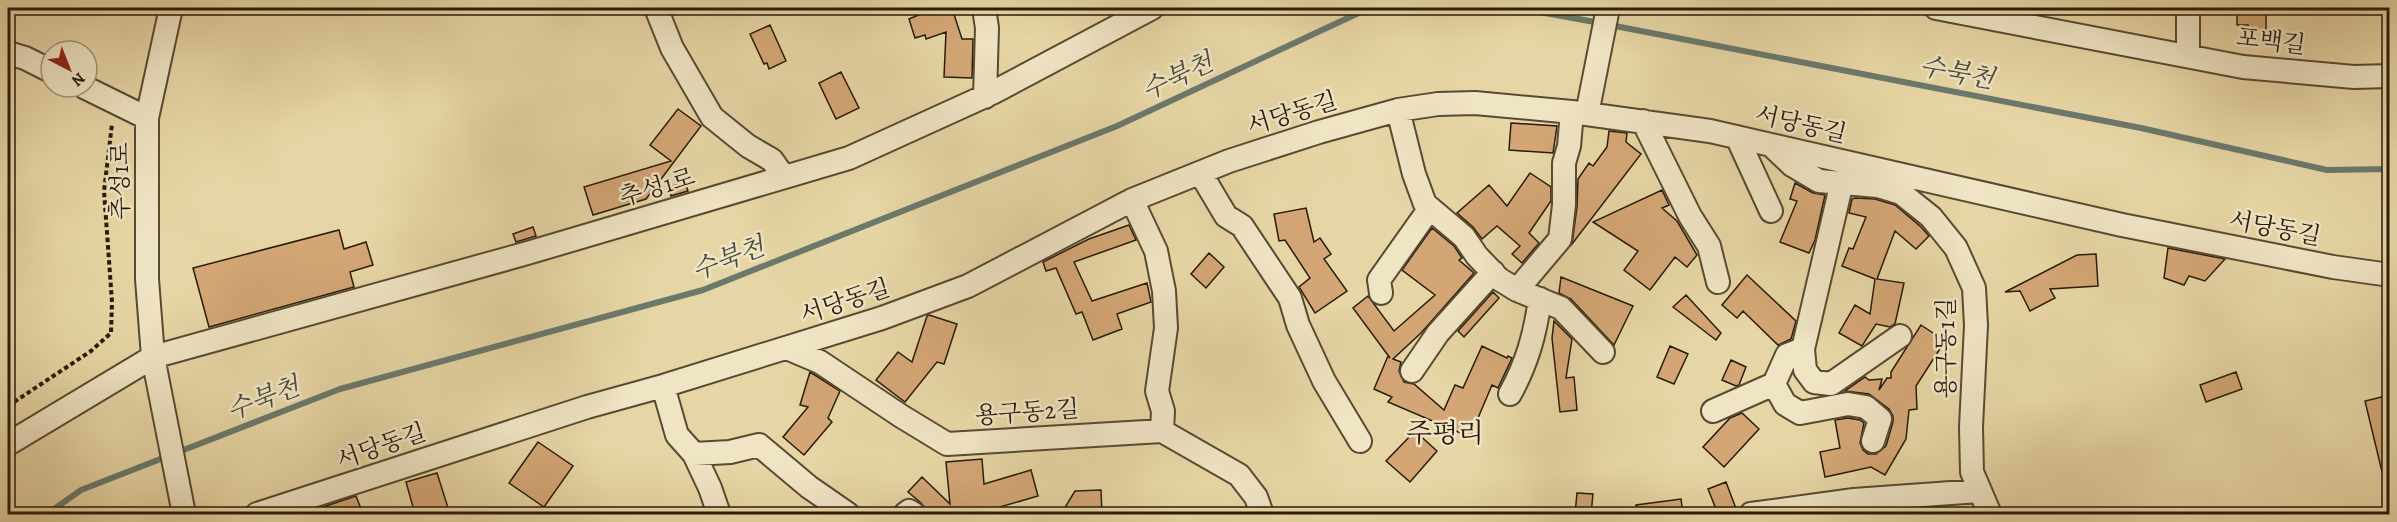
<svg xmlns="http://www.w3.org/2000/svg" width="2397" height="522" font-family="Alegreya,'Noto Serif KR',serif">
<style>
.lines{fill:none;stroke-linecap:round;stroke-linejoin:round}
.stream{stroke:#6b796d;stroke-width:6}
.building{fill:#d4a676;stroke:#281b0c;stroke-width:1.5}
.minor-casing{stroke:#584a32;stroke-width:26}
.path{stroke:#281b0c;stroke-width:4;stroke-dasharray:4.5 3;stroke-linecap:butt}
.minor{stroke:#efe4c4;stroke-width:22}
.labels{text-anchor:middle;stroke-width:5;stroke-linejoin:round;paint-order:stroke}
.street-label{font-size:24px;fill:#281b0c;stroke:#efe4c4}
.water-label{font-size:26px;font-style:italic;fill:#4a4a3d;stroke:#efe4c4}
.quarter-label{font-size:27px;fill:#281b0c;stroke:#efe4c4}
</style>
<rect width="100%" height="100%" fill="#e7d6a5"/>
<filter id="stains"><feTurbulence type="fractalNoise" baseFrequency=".00333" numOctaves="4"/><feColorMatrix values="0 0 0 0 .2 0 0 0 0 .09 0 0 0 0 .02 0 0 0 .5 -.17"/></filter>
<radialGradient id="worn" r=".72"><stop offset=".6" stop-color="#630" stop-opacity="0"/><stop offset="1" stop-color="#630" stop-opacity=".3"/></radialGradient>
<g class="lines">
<path class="stream" d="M1518,8L1600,23
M1610,25L2141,128L2327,170L2390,169
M47,514L81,490L340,389L703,290L1117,126L1365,10L1412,8"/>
</g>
<path class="building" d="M919,8H952L962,39H973L972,78L944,77L946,32L926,39L925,35L915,38L909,19L921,14Z
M2237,8H2266V30H2248V25H2237Z
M770,25L786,61L769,69L767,63L764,64L750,34Z
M841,72L859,108L836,119L819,83Z
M678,109L701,126L646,199L593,215L584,187L671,161L650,145Z
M1511,123L1557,126L1553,153L1509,150Z
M1609,131L1627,133L1626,142L1641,154L1572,244L1577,207L1578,179L1589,163L1593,166L1607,147Z
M1530,173L1551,187V201L1529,233L1539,243L1522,263L1512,254L1520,246L1497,226L1482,239L1473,227L1457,213L1489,185L1507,206Z
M685,182L688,191L671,196L669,187Z
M1795,183L1813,193L1825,195L1815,240L1809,253L1780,242L1797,201L1790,199Z
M1662,190L1669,205L1662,208L1677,221L1697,255L1687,267L1675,257L1650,290L1624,270L1638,251L1593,222Z
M1855,198L1875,199L1895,205L1921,227L1929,236L1916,249L1895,231L1877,279L1904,283L1895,324L1890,327L1876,324L1862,346L1839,333L1855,305L1870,314L1875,279L1842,266L1849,248L1853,249L1866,217L1849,213L1852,199Z
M1306,208L1314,242L1320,238L1331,254L1324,259L1347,291L1315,313L1299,287L1310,278L1285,240L1279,241L1274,214Z
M1129,225L1136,240L1074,262L1092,301L1147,283L1151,302L1117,314L1122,329L1093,340L1082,312L1076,314L1056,268L1046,271L1043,262L1089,239Z
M533,227L536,236L516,242L513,234Z
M1432,228L1454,246L1462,258L1459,260L1474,273L1421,333L1393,359L1401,362L1399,371L1404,382L1414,384L1444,410L1455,385L1463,388L1482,346L1507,358L1508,356L1512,358L1498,388L1492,385L1470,437L1388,402L1392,397L1374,389L1388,356L1390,358L1353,308L1368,296L1394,331L1435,295L1402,270Z
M339,230L344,249L366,242L373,265L350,272L354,287L209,327L193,268Z
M2168,248L2225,259L2205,281L2189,276L2184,285L2164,278Z
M1209,253L1224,267L1206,288L1191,274Z
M2096,254L2098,286L2050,289L2055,298L2030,311L2020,291L2005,292L2077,255Z
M1747,275L1796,321L1791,339L1778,345L1743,311L1737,318L1722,305Z
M1561,277L1633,306L1614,345L1571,299L1559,293Z
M1493,292L1499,298L1464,337L1458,331Z
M1686,295L1721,333L1716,340L1673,307Z
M929,315L957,324L944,364L937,362L905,402L876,380L898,352L912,362L927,316Z
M1554,321L1572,339L1566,378L1574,377L1577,410L1560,412L1552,338Z
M1921,325L1945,341L1916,386L1917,409L1909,410L1906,439L1885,475L1871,467L1825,477L1820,452L1840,448L1835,420L1848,418L1860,420L1864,423L1860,443L1863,450L1868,454H1876L1886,446L1893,422V416L1889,409L1869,394L1845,391L1865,377L1869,380L1882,379L1879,390L1887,378H1891V372Z
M1670,346L1688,354L1674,384L1657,377Z
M1731,360L1746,367L1739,385L1736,386L1722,380Z
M810,372L840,391L828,418L832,422L804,455L783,437L808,407L800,405Z
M2236,372L2242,389L2206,402L2200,385Z
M2390,395V476H2383L2365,401Z
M1742,413L1759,429L1724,467L1703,447L1730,418Z
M1415,431L1437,451L1410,482L1386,461Z
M538,442L573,466L544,507L509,483Z
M982,459L984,484L1031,470L1038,496L986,511V514H930L921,503L908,492L922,477L950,504L946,462Z
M437,473L450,514H415L406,482Z
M1726,482L1738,514H1718L1708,489Z
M1101,490L1102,514H1061L1075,491Z
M1577,493L1593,494L1591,514H1575Z
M356,496L363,514H307L326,506Z
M1681,499L1683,514H1636V505Z"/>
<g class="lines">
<defs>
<path id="minor" d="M171,8L147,118V279L153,357L184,514
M656,8L672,48L712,117L748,146L772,160L784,177
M984,8L987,28L985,97
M1936,8L2243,67L2354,77L2390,76
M2188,8V56
M8,53L25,58L51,71
M84,87L147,118
M1398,110L1414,174L1425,204L1464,237L1477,256L1499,279L1517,290L1561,308L1603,352
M1587,114L1608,8
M1643,121L1690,216L1709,246L1718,282
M1737,137L1771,211
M1772,146L1792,165L1819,181L1878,186L1901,193L1931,217L1956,248L1974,288L1976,325L1971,427L1972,472L1990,514
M1201,174L1226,216L1242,226L1290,298L1298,325L1324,381L1360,441
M1842,182L1803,349L1787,355L1774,384L1785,404L1800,413L1848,404L1866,407L1880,419L1873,441
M1132,200L1156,251L1164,291L1166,328L1157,391L1163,411L1162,431
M1517,290L1560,239L1564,205V163L1569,146L1572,112
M1381,293L1379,280L1430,208
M787,348L820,362L901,416L947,444L1162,431L1239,475L1256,497L1262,514
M1803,349L1805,370L1814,382L1831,384L1900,336
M1412,371L1438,333L1493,272
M663,386L677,435L694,454L710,488L719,514
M1510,394C1527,363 1535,335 1540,299
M1713,411L1774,384
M8,444L153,357L524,254L849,158L992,93L1152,8
M694,454L730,452L759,445L809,487L848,514
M257,514L587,407L663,386L882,318L968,286L1132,200L1229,161L1319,132L1398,110L1438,104L1475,103L1572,112L1710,131L2122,225L2333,267L2390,275
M905,514L909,511L914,514
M1751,514L1854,500L1979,491"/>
</defs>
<use href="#minor" class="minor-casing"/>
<path class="path" d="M8,406L91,351L111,333L112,302L104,191L112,124"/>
<use href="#minor" class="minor"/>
</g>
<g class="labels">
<g class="street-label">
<text transform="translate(2271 41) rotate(7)" y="8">포백길</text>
<text transform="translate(1292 113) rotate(-17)" y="8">서당동길</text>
<text transform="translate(1801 124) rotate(13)" y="8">서당동길</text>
<text transform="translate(120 181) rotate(-90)" y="8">추성1로</text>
<text transform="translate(657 187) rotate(-17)" y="8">추성1로</text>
<text transform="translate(2275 228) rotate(11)" y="8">서당동길</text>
<text transform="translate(845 301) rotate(-18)" y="8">서당동길</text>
<text transform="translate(1946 348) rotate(-90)" y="8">용구동1길</text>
<text transform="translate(1027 412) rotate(-4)" y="8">용구동2길</text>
<text transform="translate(381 446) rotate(-19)" y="8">서당동길</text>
</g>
<g class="water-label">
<text transform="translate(1957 72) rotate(11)" y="9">수북천</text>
<text transform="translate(1177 76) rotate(-25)" y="9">수북천</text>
<text transform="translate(728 258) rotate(-21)" y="9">수북천</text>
<text transform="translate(263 398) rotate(-21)" y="9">수북천</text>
</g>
<g class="quarter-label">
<text x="1445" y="442">주평리</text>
</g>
</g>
<rect width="2397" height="522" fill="none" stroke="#e7d6a5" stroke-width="30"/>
<rect x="9" y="9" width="2379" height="504" fill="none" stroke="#281b0c" stroke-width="3"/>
<rect x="15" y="15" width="2367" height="492" fill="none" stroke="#281b0c" stroke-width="1.5"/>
<g transform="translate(69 69) rotate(138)"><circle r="28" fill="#efe4c4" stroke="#9f947a" stroke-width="1.5"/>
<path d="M0-4.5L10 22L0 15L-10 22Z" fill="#8f2418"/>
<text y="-9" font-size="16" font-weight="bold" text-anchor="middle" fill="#281b0c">N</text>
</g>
<rect width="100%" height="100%" filter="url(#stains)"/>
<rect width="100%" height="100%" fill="url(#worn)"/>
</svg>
